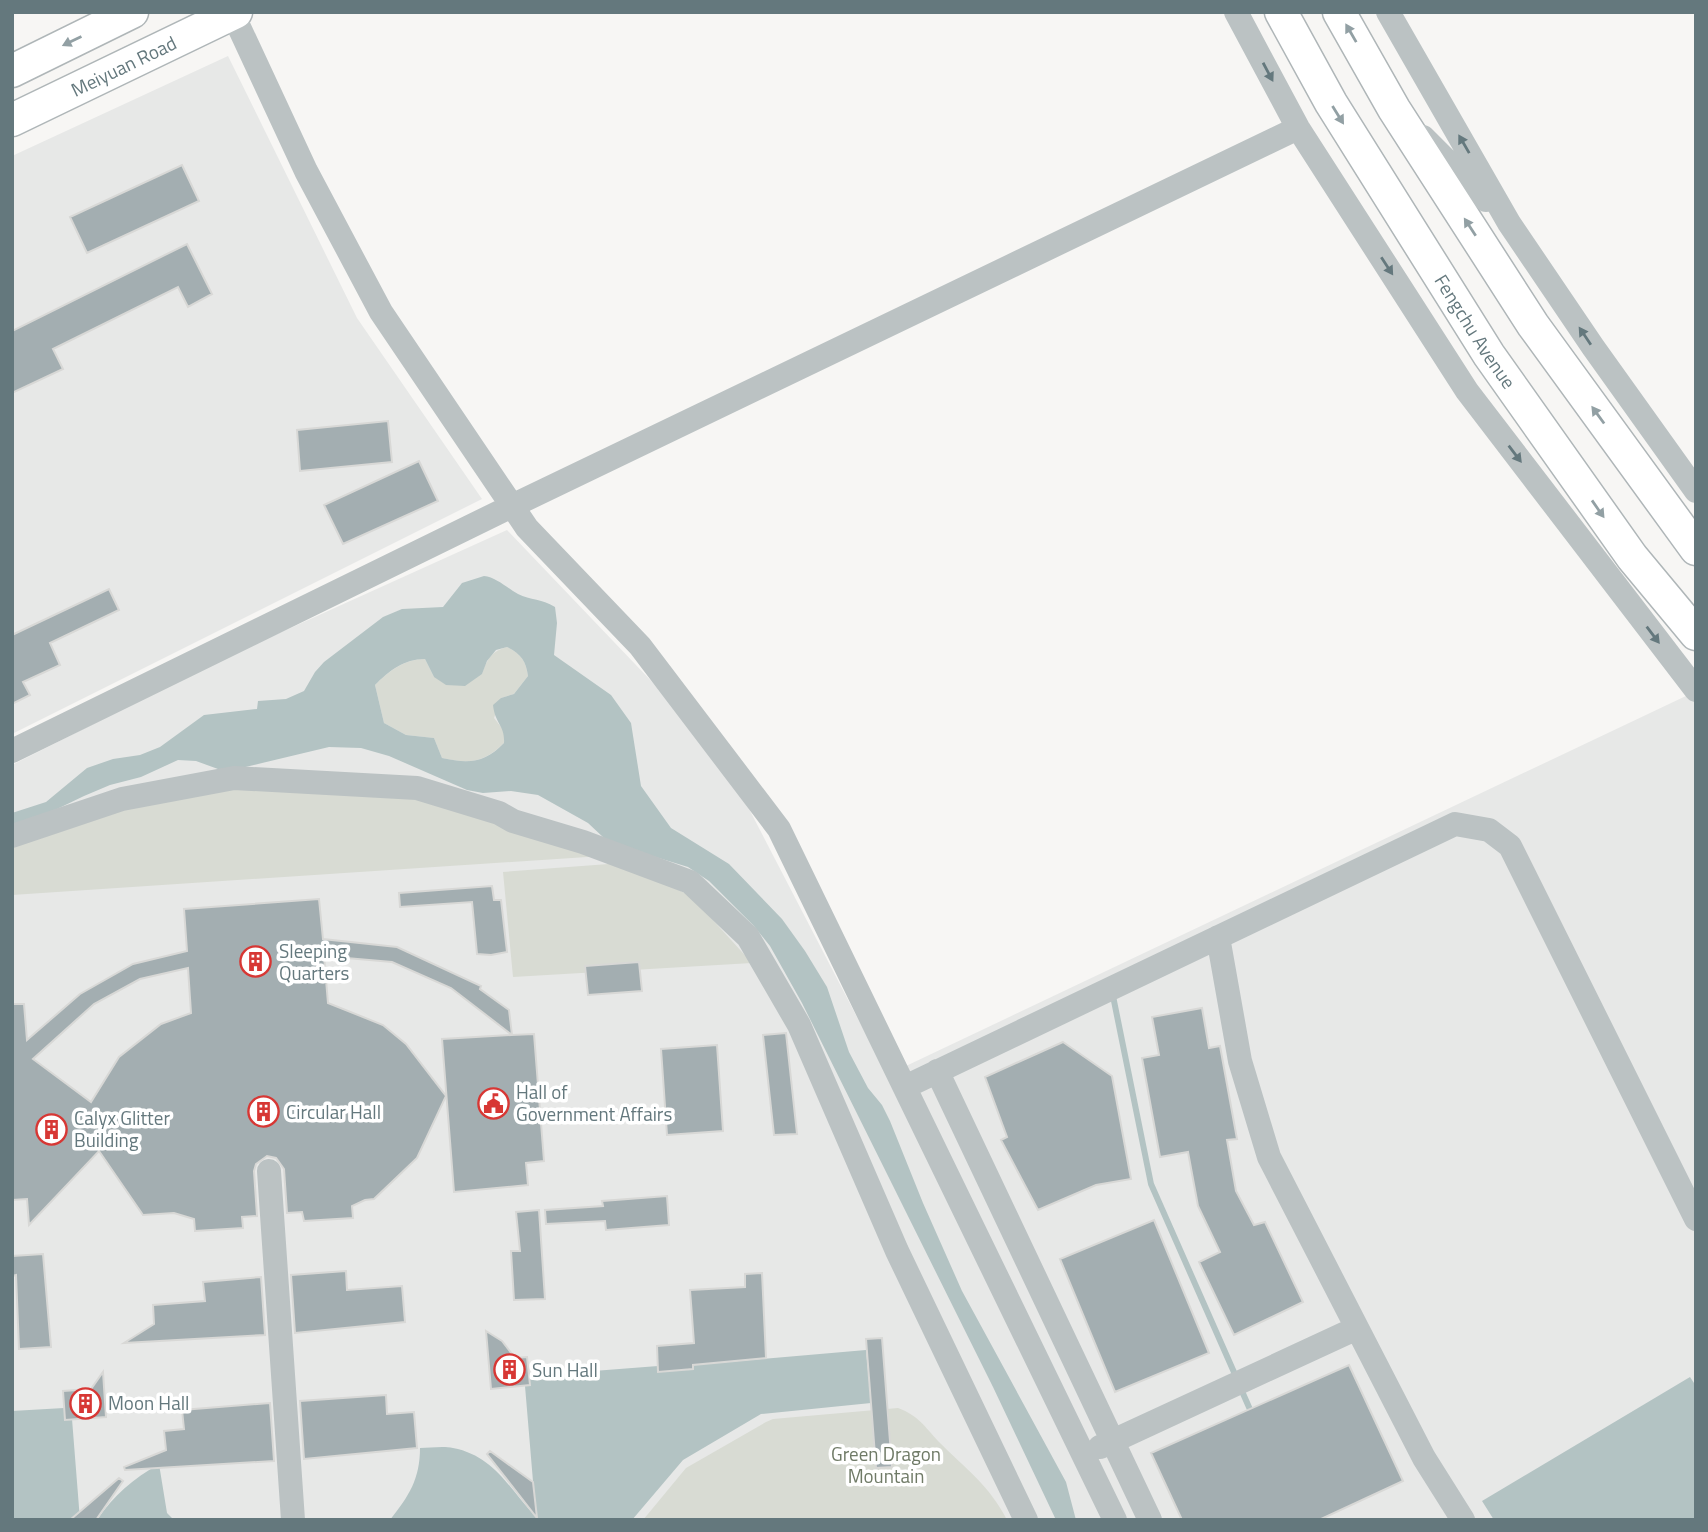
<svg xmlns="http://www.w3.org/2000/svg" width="1708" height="1532" font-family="'Titillium Web',sans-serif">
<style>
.built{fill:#e7e8e7}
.green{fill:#d8dbd3}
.water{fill:#b3c3c3;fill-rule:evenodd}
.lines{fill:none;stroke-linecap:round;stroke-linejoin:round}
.stream{stroke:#b3c3c3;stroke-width:6}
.building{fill:#a3aeb1;stroke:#d8d8d6;stroke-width:2;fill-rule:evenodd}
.major-casing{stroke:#afb6b8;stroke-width:35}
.minor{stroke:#bbc2c3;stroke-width:24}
.major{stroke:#fff;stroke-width:32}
.oneway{fill:#92a0a4}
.oneway2{fill:#64787d}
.labels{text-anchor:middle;stroke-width:7;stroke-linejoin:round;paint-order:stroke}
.street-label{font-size:19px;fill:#64787d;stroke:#fff}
.poi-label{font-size:19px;fill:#64787d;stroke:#fff;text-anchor:start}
.park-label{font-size:19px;fill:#6f7a66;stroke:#fff}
</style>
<rect width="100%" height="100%" fill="#f7f6f4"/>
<path class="built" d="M228,56L357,318L482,499L12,734V156Z
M507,530L720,753L887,1075L1688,695L1696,704V1520H12V765L220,660Z"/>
<path class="green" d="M507,647C521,654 526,661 528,676L514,694L501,698L494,718L505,732L504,743C484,763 469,764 442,758L434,738L406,735L384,723L375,685C389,671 405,659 425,659L434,677L482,674C487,659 492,651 507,647Z
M234,778L417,788L617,855L12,895V836Z
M622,863L691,896L752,963L513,977L503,872Z
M898,1408C919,1416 924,1426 939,1442C965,1468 990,1486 1007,1520H643L686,1468L766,1422L773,1419Z"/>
<path class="water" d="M484,576C496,577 507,588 518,594C530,600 543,599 555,607L557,623L554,655L611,695L631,723L641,786L671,828L729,864L782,919L805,951L827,987L849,1052L868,1088L882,1105L890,1121L923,1203L962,1291L1066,1482L1076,1520H1056L993,1387L802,1003L770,946L753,925L709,881L688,867L623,847L604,838L588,823L538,795L511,791L483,793L467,790L389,756L361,748L329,747L237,769H218L196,761L178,760L141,777L110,785L84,796L28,823L12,827V813L46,802L87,768L113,759L140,755L160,747L204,715L257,709L258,701L286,699L304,691L315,672L324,662L383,617L402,609L443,607L462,583ZM507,647C521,654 526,661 528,676L514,694L501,698L493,705C495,724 505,725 504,743C485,763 469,764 442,758L434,738L406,735L384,723L375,685C389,671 404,659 425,659L434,677L446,685L465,686L482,674L487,661L496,650Z
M866,1350L871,1403L761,1414L683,1460L632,1520H390C409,1496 420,1479 420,1448C430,1448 443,1446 453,1448C495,1456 510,1490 536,1517L525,1386L530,1385L529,1376L658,1366L659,1372L693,1369V1365Z
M1690,1377L1696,1386V1520H1494L1482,1501Z
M64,1408L72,1419L80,1520H12V1411Z
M159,1464L167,1513L174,1520H97C114,1495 133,1479 159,1464Z"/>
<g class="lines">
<path class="stream" d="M1113,996L1151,1184L1237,1379
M1241,1389L1252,1414"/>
</g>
<path class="building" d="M182,165L199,201L87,253L70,217Z
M187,244L212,294L188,307L178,287L53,349L63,369L12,393V331Z
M388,421L392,462L300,471L297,430Z
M419,461L438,501L343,544L324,505Z
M109,589L119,610L50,643L60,665L23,682L30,695L12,704V635Z
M492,886L494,900H501L507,952L491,955L477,954L472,902L400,907L399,893Z
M319,899L323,939L397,947L481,986L480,989L509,1010L512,1035L534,1034L544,1161L526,1163L528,1185L454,1192L442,1039L512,1035L451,988L392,962L324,956L328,1003L383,1025L406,1044L446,1096L417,1158L374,1199L365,1200L352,1206L353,1218L304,1221L302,1212L287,1213L284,1169L276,1158L267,1156L256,1164L254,1171L257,1216L242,1217L243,1228L195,1231L194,1219L174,1213L143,1215L99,1151L29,1225L27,1199L12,1200V1004H24L27,1040L80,994L133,964L187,951L184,909ZM188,968L191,1013L161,1024L119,1057L91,1102L33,1059L94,1004L140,979Z
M639,962L642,991L588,995L585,966Z
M1202,1008L1209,1048L1220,1046L1237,1139L1227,1140L1236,1191L1254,1225L1265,1222L1303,1302L1234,1335L1199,1262L1220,1252L1198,1206L1188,1152L1160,1157L1142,1058L1159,1055L1152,1017Z
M786,1033L797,1134L774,1135L763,1035Z
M1063,1042L1112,1076L1131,1179L1096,1185L1038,1210L1001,1140L1007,1137L985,1077Z
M717,1045L723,1131L667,1135L661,1049Z
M667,1196L669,1225L606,1230L605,1221L546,1224L545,1210L603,1206L602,1201Z
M539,1210L545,1299L514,1300L511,1251H520L516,1212Z
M1154,1220L1209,1353L1115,1392L1060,1259Z
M43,1254L51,1347L19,1349L16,1275L12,1276V1256Z
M346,1271L347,1290L402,1286L405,1322L295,1333L291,1275Z
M762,1273L766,1358L693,1365V1369L658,1372L657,1346L694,1343L690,1290L745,1287V1274Z
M261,1277L265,1335L124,1343L154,1324L153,1305L205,1301L203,1282Z
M486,1331L502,1341L515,1358L527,1357L530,1385L491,1389Z
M882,1338L892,1467L876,1468L866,1339Z
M1349,1365L1403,1481L1319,1520H1182L1151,1453Z
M103,1372L106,1417L65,1420L63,1391L91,1389Z
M386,1395L387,1414L414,1412L417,1448L304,1459L300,1401Z
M270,1403L274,1461L125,1470L124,1467L166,1450L164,1431L184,1429L182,1410Z
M490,1451L533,1482L537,1518L487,1454Z
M119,1478L123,1481L96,1520H70Z"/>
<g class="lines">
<defs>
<g id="major">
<path id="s1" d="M1281,12L1331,103L1489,355L1632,557L1696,634"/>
<path d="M1339,12L1394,109L1533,325L1696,549"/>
<path d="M12,71L132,12"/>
<path id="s2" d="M12,120L236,12"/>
</g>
</defs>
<use href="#major" class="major-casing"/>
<path class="minor" d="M232,12L306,171L381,312L527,528L640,646L779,829L1115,1520
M1236,12L1298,128L1467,391L1696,690
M1388,12L1509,223L1593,347L1696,491
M1423,137L1486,200
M12,751L512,506L1298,128
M12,836L122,799L234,778L417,788L499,813L513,821L583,842L690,882L748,937L799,1025L897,1251L1026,1520
M1218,937L1240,1061L1269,1157L1424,1458L1463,1520
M937,1071L1150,1520
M905,1087L1455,824L1489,830L1510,846L1696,1219
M269,1171L293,1520
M1100,1447L1357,1328"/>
<use href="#major" class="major"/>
</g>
<defs><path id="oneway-solid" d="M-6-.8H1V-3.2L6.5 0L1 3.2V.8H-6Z" transform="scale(1.75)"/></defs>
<g class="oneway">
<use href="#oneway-solid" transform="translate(1351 33) rotate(-120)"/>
<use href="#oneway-solid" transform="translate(72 41) rotate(154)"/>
<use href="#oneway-solid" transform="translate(1338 115) rotate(58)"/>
<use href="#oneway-solid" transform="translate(1470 227) rotate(-123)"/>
<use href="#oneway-solid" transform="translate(1598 415) rotate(-126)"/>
<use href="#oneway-solid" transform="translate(1598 509) rotate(55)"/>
</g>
<g class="oneway2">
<use href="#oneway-solid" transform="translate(1268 72) rotate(62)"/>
<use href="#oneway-solid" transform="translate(1464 144) rotate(-120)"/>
<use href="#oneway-solid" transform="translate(1387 266) rotate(57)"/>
<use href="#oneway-solid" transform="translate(1585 336) rotate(-124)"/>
<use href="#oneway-solid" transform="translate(1515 454) rotate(53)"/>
<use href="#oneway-solid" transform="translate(1653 635) rotate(53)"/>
</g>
<defs>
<symbol id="building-ring" viewBox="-11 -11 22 22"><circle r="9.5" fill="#fff" stroke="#d73734" stroke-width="1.5"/><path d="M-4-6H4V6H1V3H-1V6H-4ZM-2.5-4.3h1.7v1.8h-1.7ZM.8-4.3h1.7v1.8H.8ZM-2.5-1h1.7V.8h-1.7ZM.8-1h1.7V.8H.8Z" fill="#d73734"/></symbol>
<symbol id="civic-ring" viewBox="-11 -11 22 22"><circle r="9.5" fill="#fff" stroke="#d73734" stroke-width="1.5"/><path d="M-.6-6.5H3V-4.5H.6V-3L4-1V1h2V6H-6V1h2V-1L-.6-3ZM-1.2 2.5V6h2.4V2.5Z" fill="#d73734"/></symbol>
</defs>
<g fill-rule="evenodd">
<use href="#building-ring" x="238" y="944" width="35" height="35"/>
<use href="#civic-ring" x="476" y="1086" width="35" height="35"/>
<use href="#building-ring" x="246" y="1094" width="35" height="35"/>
<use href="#building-ring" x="34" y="1112" width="35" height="35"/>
<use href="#building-ring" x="492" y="1352" width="35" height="35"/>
<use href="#building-ring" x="68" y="1386" width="35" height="35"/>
</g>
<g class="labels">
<g class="street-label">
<text dy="7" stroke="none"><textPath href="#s2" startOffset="124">Meiyuan Road</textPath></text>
<text dy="7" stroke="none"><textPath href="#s1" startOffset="374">Fengchu Avenue</textPath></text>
</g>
<g class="poi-label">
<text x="279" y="958">Sleeping<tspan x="279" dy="22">Quarters</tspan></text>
<text x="516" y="1099">Hall of<tspan x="516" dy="22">Government Affairs</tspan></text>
<text x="286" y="1119">Circular Hall</text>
<text x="74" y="1125">Calyx Glitter<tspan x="74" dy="22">Building</tspan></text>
<text x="532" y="1377">Sun Hall</text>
<text x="108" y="1410">Moon Hall</text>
</g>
<g class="park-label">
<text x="886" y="1461">Green Dragon<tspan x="886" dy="22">Mountain</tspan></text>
</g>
</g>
<rect width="1708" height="1532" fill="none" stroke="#64787d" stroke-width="28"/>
</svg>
